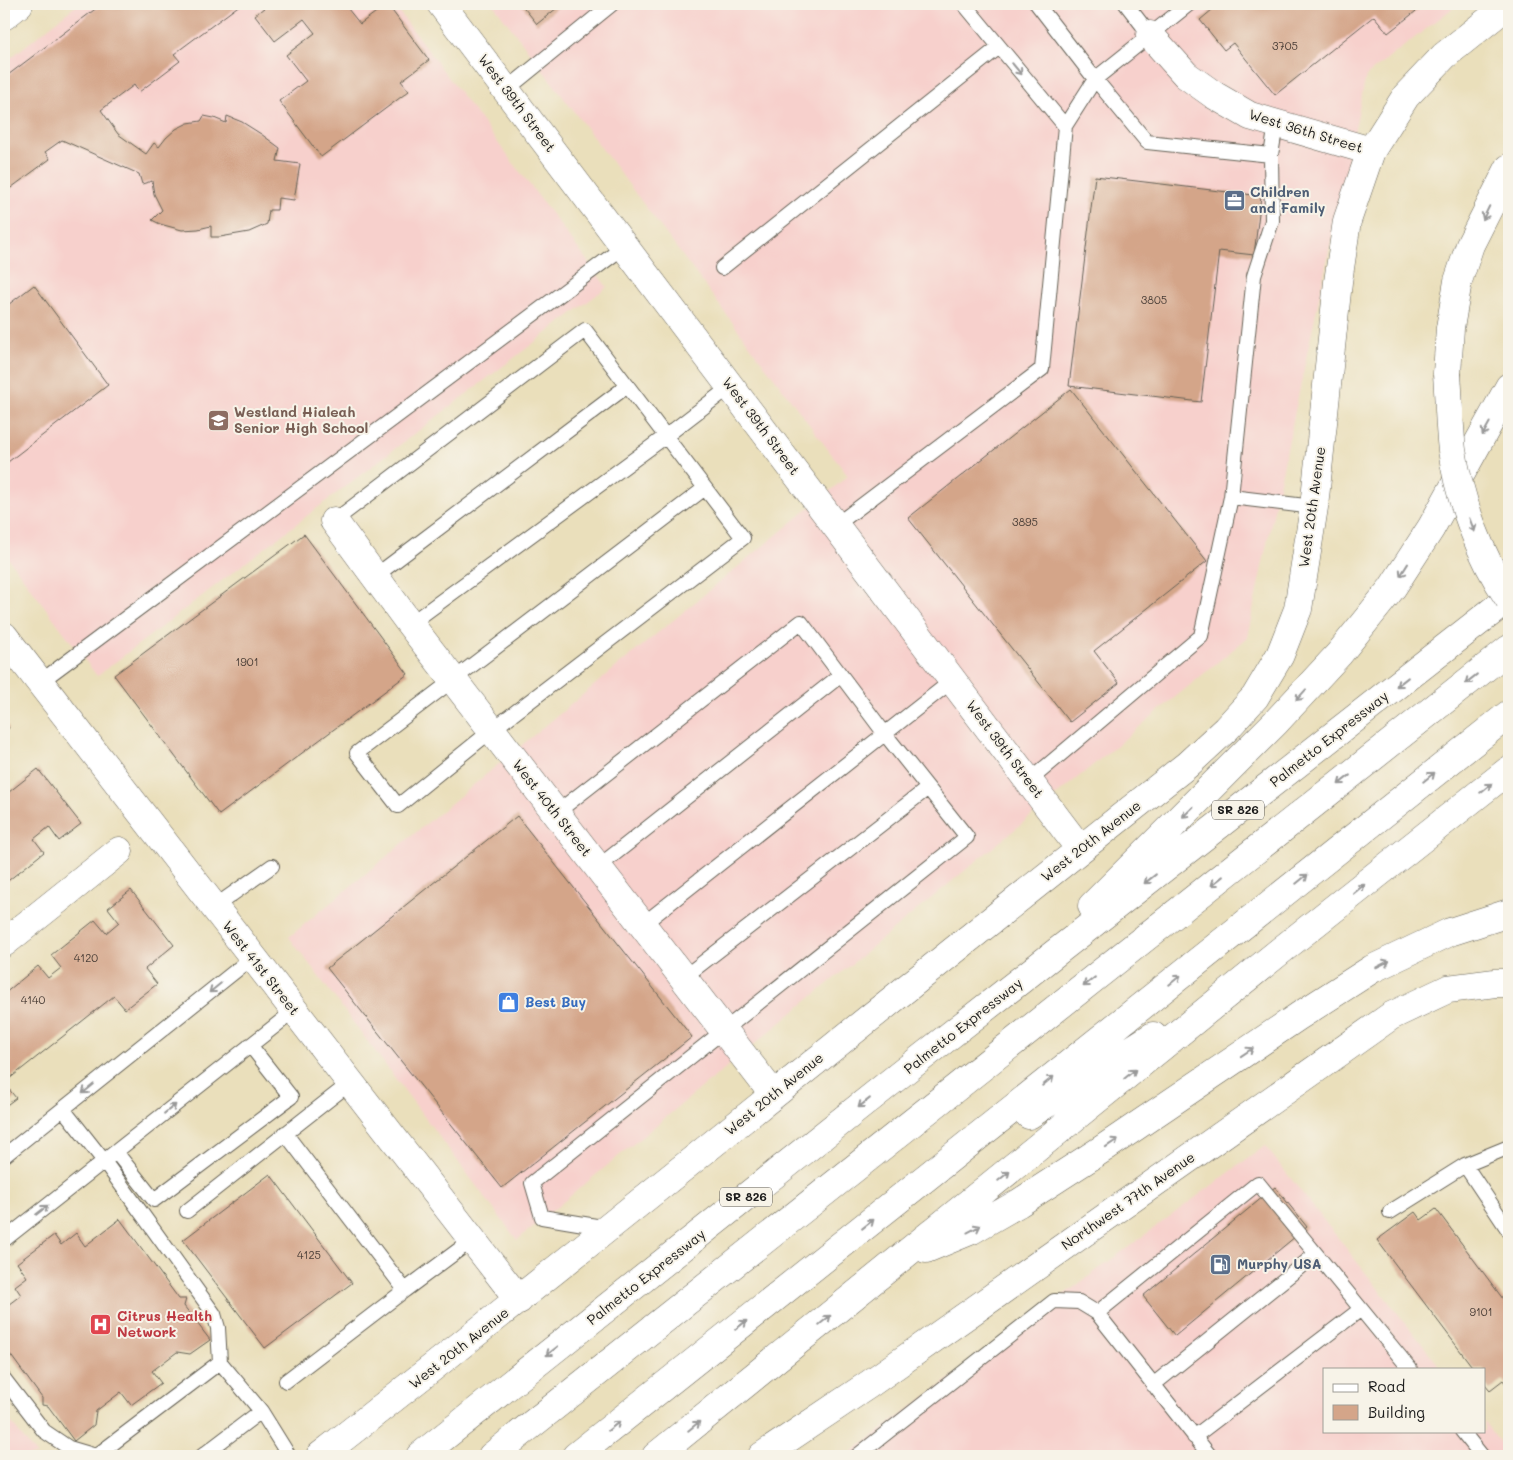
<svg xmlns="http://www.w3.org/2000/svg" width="1513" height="1460" font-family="Mali,sans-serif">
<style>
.built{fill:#f7d0cc}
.building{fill:#d4a589}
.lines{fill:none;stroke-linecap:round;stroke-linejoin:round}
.lane-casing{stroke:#646054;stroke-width:16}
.street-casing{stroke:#646054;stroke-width:29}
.secondary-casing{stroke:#646054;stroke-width:29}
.highway-casing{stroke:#646054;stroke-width:29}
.lane{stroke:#fff;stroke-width:14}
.street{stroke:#fff;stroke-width:28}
.secondary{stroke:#fff;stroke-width:28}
.highway{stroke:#fff;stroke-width:28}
.highway-bridge-casing{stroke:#646054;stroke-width:29;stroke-linecap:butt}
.highway-bridge{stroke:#fff;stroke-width:28}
.oneway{stroke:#999}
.labels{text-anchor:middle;stroke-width:4;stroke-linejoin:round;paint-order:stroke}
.number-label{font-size:11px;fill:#4a3e37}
.shield{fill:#f7f3e8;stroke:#5e5c59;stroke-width:1}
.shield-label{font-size:12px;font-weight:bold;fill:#1c1c1c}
.street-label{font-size:14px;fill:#1c1c1c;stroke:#f7f3e8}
.service-label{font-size:14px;font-weight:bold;fill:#4e5e75;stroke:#f7f3e8;text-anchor:start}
.education-label{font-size:14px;font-weight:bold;fill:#785e54;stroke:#f7f3e8;text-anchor:start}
.shop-label{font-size:14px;font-weight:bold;fill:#366cbe;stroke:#f7f3e8;text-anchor:start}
.health-label{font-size:14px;font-weight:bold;fill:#be3a42;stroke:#f7f3e8;text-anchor:start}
</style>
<rect width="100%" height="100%" fill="#f7f3e8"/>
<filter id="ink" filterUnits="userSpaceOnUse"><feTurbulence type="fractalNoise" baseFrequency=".02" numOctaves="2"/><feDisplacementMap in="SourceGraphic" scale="10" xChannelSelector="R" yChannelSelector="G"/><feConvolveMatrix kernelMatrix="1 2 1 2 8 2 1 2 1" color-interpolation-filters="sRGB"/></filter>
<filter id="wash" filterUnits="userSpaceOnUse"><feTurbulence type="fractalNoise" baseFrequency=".0096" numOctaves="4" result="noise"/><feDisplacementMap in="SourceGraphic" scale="20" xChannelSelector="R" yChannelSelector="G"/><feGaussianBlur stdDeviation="1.12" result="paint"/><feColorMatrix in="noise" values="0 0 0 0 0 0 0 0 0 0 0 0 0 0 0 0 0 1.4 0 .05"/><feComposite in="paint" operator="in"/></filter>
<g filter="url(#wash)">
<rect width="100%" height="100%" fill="#eadfbb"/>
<path class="built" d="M78,4H393L607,287L97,676L4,553V63Z
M493,4H1458L1366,76L1247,638L517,1240L289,937L848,476Z
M1265,1146L1442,1369H1324V1431H1484V1422L1509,1454V1456H846Z
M4,1413L37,1456H4Z"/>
<g id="blocks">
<path class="building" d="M102,4H241L174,54L180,61L139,92L134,85L101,110L118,134L146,154L154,143L159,147L166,138L176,129L188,123L201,121L204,116L214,118L226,123L227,116L242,122L261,134L280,148L277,161L300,164L294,200L278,198L277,210H269L267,224L249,232L220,237H211V226L198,229L182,230L160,224L152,220L162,210L154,194L152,181L142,184L139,174L62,140L45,152L50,159L4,193V78Z
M269,4H344L360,24L387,4L429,60L401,81L409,91L321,157L279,101L306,81L286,55L315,33L304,19L275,41L255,15Z
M521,4H562L537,24Z
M1219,4H1425L1388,33L1374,16L1275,95L1233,43L1224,50L1200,20Z
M1095,176L1261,196L1254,255L1219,251L1201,402L1069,386Z
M34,285L108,385L4,465V308Z
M1071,389L1207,561L1094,651L1119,683L1070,722L908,518Z
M304,534L408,674L219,815L114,675Z
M4,721L9,728L4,732Z
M38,769L81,824L59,841L49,827L34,839L44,852L4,884V796Z
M517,816L692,1037L502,1188L327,968Z
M131,890L174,945L145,969L157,984L125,1009L114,996L4,1083V994L38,966L48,978L61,968L51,955L95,920L106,933L119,922L108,908Z
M4,1083L16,1098L4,1107Z
M270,1174L352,1283L265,1348L183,1240Z
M1275,1187L1307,1227L1175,1336L1143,1296Z
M1436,1209L1509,1307V1388L1503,1380L1490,1390L1484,1383V1369H1474L1377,1240L1415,1212L1421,1220Z
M120,1219L179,1299H186L184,1306L210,1340L190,1354L177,1352L152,1371L161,1383L131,1405L121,1392L96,1411L94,1425L74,1441L48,1406L42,1405V1398L4,1346V1308L21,1295L15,1286L27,1277L17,1263L54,1235L61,1245L76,1233L85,1246Z"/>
</g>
</g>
<g filter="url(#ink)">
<use href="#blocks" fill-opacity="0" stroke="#646054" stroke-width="1"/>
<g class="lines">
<defs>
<path id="lane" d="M964,4L1065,126
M1126,4L1150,35
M1189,4L1095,79L1147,142L1271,155L1276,124
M506,90L612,4
M722,268L999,47
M1231,497L1254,276L1272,221L1271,155
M334,521L585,330L743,538L492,730L398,806L357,753L705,488
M836,525L1042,369L1065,126L1095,79L1037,4
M374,577L627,386
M410,624L666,436L731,386
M40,682L625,246
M1029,781L1201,636L1231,497L1314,507
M556,813L801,622L885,734L967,837L532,1183L542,1217L608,1228
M598,867L841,675
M214,907L272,866
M642,925L953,680
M683,978L928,788
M63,1109L104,1161L214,1314L218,1328L220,1362
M285,1133L405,1290L472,1240
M116,1152L154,1200L291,1097L250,1045
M4,1156L253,957
M1465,1165L1509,1231
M187,1211L350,1083
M1390,1212L1465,1165L1509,1147
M4,1240L294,1011
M1097,1313L1258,1183L1410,1369
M4,1379L44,1431L69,1448L96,1456
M286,1381L405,1290
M1153,1385L1316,1254
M261,1411L289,1456
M1462,1431L1482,1456
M1194,1437L1361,1309
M96,1456L220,1362L261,1411L202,1456
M857,1456L1054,1301L1079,1302L1097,1313L1210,1456"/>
<path id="street" d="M1150,35L1186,75L1214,95L1250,116L1371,151
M334,521L410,624L773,1094
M4,943L119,851"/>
<path id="secondary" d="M441,4L1080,849
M4,16L19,4
M4,636L519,1300
M320,1456C611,1229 896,994 1187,765L1226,729L1255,697L1280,655L1298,609L1314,507L1338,282L1347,221L1371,151L1406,96L1444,56L1509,4
M762,1456L868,1385L1391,1016L1448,989L1495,983H1509"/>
<path id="highway" d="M1447,374L1450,328L1458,281L1470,245L1509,168
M1092,906L1276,722L1339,654L1392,588L1431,528L1509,387
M1029,1115L1153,1036
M926,1249L972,1230L1019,1203L1104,1148L1299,1016L1372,969L1450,932L1509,913
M420,1456L902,1073L1509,598
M492,1456L1509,649
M576,1456L1509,714
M656,1456L1279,952L1509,770"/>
</defs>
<use href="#lane" class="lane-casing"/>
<use href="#street" class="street-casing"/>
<use href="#secondary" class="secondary-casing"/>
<use href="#highway" class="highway-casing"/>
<use href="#lane" class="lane"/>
<use href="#street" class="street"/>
<use href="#secondary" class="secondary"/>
<use href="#highway" class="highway"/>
<defs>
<path id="highway-bridge" d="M1447,374C1449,399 1449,425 1452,450C1460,502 1480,556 1509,599"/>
</defs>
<use href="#highway-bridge" class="highway-bridge-casing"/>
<use href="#highway-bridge" class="highway-bridge"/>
</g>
<defs><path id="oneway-shaft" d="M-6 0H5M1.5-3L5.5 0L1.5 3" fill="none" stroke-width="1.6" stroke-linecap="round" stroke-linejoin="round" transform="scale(1.25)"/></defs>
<g class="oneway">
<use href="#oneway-shaft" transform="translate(1017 69) rotate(50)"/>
<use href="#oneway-shaft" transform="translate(1486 213) rotate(116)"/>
<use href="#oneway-shaft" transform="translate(1486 429) rotate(119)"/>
<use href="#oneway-shaft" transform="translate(1472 525) rotate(69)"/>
<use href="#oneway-shaft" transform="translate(1404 570) rotate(122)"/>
<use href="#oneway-shaft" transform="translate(1471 679) rotate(142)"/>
<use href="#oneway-shaft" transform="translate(1402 682) rotate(142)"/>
<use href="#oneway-shaft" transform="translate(1301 695) rotate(132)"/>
<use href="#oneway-shaft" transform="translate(1429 777) rotate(-39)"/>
<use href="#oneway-shaft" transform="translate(1344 780) rotate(142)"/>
<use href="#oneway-shaft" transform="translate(1486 788) rotate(-39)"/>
<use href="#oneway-shaft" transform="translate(1188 812) rotate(136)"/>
<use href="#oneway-shaft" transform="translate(1150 879) rotate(142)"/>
<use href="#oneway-shaft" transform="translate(1302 879) rotate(-39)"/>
<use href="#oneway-shaft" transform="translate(1217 881) rotate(142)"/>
<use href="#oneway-shaft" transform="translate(1359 889) rotate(-39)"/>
<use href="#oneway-shaft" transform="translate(1383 964) rotate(-26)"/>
<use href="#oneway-shaft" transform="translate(1175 980) rotate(-39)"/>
<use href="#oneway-shaft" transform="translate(1089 982) rotate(142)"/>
<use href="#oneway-shaft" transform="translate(215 988) rotate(141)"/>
<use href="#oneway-shaft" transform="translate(1247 1052) rotate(-34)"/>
<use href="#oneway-shaft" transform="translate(1130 1074) rotate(-39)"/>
<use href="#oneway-shaft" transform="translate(1048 1081) rotate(-39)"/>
<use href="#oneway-shaft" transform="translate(88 1089) rotate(141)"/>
<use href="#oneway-shaft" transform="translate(864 1103) rotate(142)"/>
<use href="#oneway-shaft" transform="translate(170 1109) rotate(-38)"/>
<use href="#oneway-shaft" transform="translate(1112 1143) rotate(-34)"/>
<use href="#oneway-shaft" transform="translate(1004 1176) rotate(-39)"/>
<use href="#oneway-shaft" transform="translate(42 1210) rotate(-38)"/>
<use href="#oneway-shaft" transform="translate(868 1224) rotate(-38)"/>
<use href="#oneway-shaft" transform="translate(974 1229) rotate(-28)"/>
<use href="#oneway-shaft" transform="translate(825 1320) rotate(-39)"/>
<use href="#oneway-shaft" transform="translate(741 1325) rotate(-38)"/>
<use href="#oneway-shaft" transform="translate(552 1351) rotate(142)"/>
<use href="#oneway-shaft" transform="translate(614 1426) rotate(-38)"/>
<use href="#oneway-shaft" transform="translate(694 1426) rotate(-39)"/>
</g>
</g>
<defs>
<symbol id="office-square" viewBox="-11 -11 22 22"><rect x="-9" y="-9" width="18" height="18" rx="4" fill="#5c6f8a" stroke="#f7f3e8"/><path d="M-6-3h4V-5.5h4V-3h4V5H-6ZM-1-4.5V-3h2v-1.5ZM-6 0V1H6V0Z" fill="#fff"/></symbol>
<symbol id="school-square" viewBox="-11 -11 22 22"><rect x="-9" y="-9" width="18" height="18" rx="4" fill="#8d6e63" stroke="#f7f3e8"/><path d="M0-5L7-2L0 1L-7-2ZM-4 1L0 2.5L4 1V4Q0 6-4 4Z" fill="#fff"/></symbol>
<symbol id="shop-square" viewBox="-11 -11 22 22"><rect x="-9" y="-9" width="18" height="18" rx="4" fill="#3f7fe0" stroke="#f7f3e8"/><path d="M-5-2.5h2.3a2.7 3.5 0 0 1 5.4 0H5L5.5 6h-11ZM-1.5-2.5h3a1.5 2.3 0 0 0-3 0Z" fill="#fff"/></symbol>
<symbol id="fuel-square" viewBox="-11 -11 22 22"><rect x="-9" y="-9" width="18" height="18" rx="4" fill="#5c6f8a" stroke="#f7f3e8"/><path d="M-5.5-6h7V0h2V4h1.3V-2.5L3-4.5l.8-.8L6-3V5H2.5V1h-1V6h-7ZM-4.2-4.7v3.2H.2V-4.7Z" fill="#fff"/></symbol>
<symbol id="hospital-square" viewBox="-11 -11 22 22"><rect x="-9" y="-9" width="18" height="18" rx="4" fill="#e0444e" stroke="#f7f3e8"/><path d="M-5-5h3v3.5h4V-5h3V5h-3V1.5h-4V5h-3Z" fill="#fff"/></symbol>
</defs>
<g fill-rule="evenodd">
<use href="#office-square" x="1222" y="188" width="25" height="25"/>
<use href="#school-square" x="206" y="408" width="25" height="25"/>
<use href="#shop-square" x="496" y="990" width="25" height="25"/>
<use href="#fuel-square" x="1208" y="1252" width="25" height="25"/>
<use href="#hospital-square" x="88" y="1312" width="25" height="25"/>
</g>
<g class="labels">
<g class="number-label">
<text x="1285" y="50">3705</text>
<text x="1154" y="304">3805</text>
<text x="1025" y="526">3895</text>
<text x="247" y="666">1901</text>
<text x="86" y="962">4120</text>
<text x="33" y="1004">4140</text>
<text x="309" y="1259">4125</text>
<text x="1481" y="1316">9101</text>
</g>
<g class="shield">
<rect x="1212" y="800.5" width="52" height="19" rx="4"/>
<rect x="720" y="1187.5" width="52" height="19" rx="4"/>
</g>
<g class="shield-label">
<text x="1238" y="814">SR 826</text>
<text x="746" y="1201">SR 826</text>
</g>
<g class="street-label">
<text transform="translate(517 103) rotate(53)" y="5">West 39th Street</text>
<text transform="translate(1306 131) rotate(17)" y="5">West 36th Street</text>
<text transform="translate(761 426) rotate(53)" y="5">West 39th Street</text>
<text transform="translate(1312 507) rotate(-82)" y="5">West 20th Avenue</text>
<text transform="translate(1329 739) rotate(-38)" y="5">Palmetto Expressway</text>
<text transform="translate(1005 749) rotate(53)" y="5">West 39th Street</text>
<text transform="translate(552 808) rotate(52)" y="5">West 40th Street</text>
<text transform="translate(1091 841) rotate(-38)" y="5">West 20th Avenue</text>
<text transform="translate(261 968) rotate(52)" y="5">West 41st Street</text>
<text transform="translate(963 1026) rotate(-38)" y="5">Palmetto Expressway</text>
<text transform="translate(774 1094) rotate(-39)" y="5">West 20th Avenue</text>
<text transform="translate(1128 1201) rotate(-35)" y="5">Northwest 77th Avenue</text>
<text transform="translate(646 1277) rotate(-38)" y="5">Palmetto Expressway</text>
<text transform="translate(459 1348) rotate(-38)" y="5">West 20th Avenue</text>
</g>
<g class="service-label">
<text x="1250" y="197">Children<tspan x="1250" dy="16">and Family</tspan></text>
<text x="1237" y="1269">Murphy USA</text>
</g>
<g class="education-label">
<text x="234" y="417">Westland Hialeah<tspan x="234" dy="16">Senior High School</tspan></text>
</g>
<g class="shop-label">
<text x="525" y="1007">Best Buy</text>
</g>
<g class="health-label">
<text x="117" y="1321">Citrus Health<tspan x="117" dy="16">Network</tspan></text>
</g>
</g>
<rect width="1513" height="1460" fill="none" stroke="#f7f3e8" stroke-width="20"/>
<rect x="1323" y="1368" width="162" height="65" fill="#f7f3e8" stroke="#9f9d96"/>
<rect x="1333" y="1384" width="25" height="8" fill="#ffffff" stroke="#9f9d96"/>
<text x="1368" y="1392" font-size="15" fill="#1c1c1c">Road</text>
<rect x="1333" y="1405" width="25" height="15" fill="#d4a589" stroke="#9f9d96"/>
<text x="1368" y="1418" font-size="15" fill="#1c1c1c">Building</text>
</svg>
